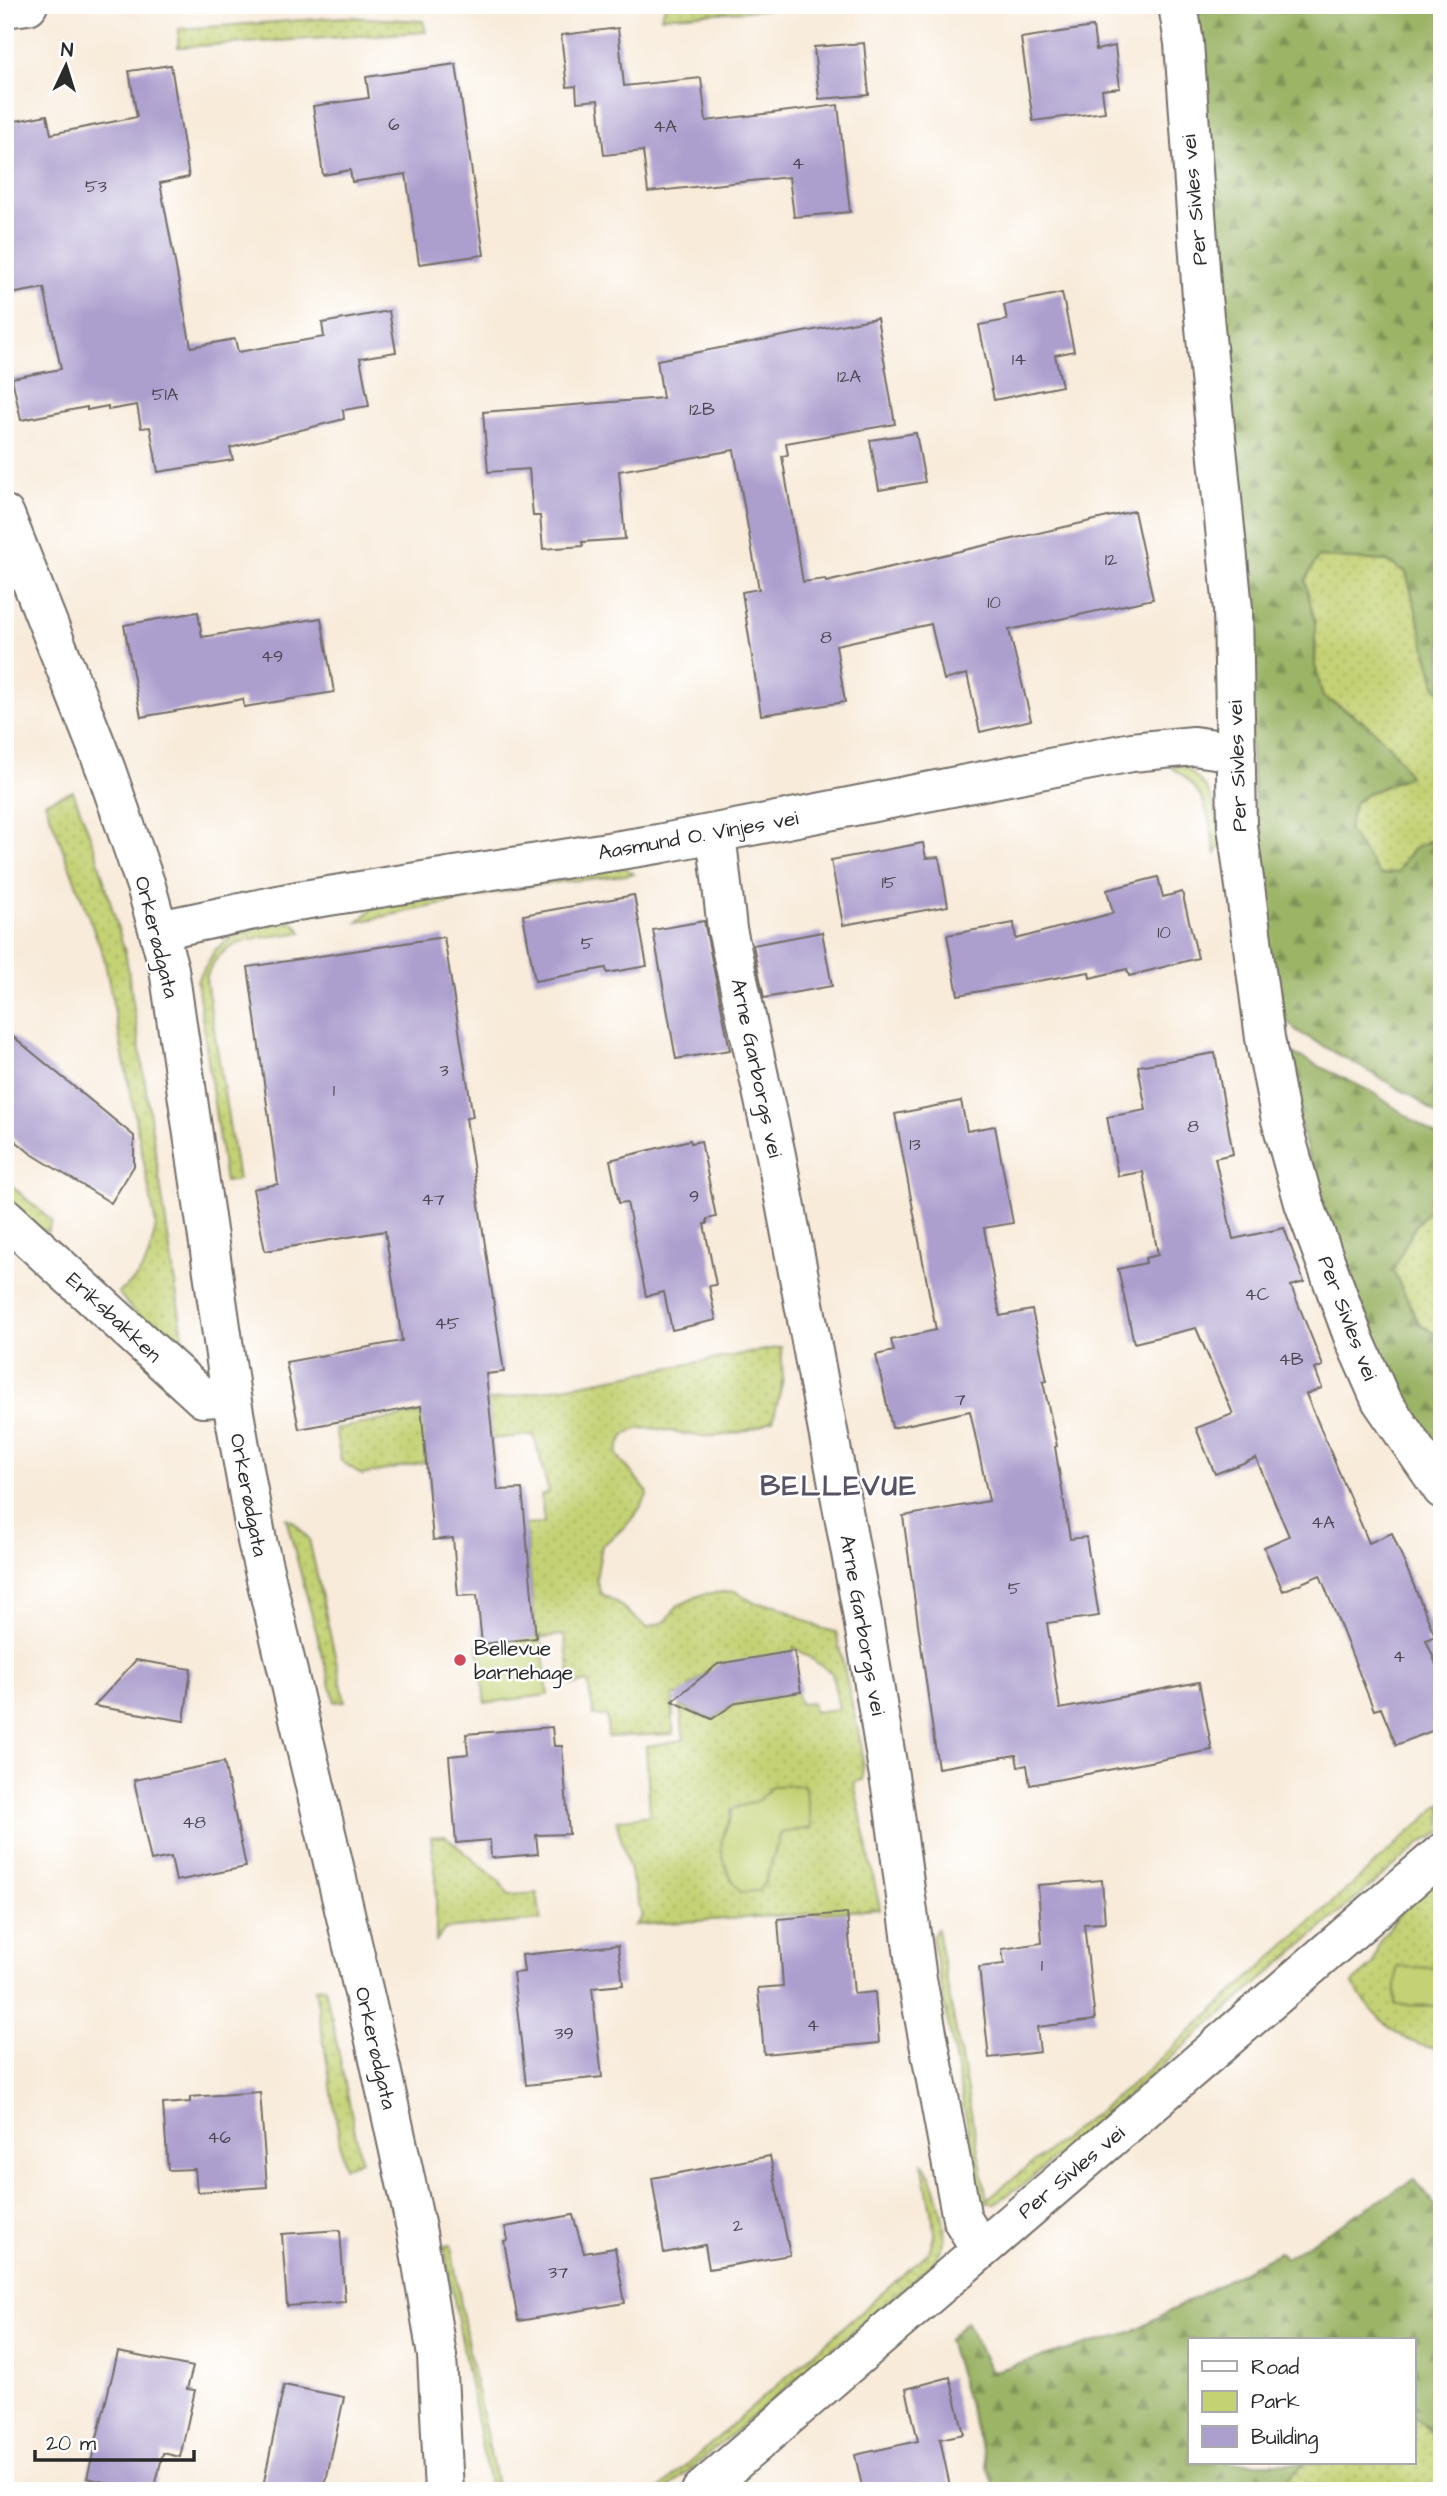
<svg xmlns="http://www.w3.org/2000/svg" width="1447" height="2496" font-family="'Architects Daughter',sans-serif">
<style>
.grass{fill:url(#grass-dots);stroke:#787e50;stroke-width:2;fill-rule:evenodd}
.forest{fill:url(#forest-firs);stroke:#637048;stroke-width:2}
.green{fill:#c4d274;stroke:#787e50;stroke-width:2}
.building{fill:#ac9ecd}
.lines{fill:none;stroke-linecap:round;stroke-linejoin:round}
.minor-casing{stroke:#736e68;stroke-width:42}
.minor{stroke:#fff;stroke-width:38}
.poi-dot{fill:#d1495b;stroke:#fff;stroke-width:2.5}
.labels{text-anchor:middle;stroke-width:5;stroke-linejoin:round;paint-order:stroke}
.number-label{font-size:18px;fill:#4b4854}
.street-label{font-size:21px;fill:#2b2b2b;stroke:#fff}
.poi-label{font-size:21px;fill:#2b2b2b;stroke:#fff;text-anchor:start}
.district-label{font-size:28px;font-weight:bold;letter-spacing:2px;fill:#585364;stroke:#fff}
</style>
<defs>
<pattern id="grass-dots" width="8" height="8" patternUnits="userSpaceOnUse" patternTransform="scale(1.75)"><rect width="8" height="8" fill="#c4d274"/><path d="M2 2h.1M6 6h.1" fill="none" stroke="#a9b465" stroke-width="1.8" stroke-linecap="round"/></pattern>
<pattern id="forest-firs" width="22" height="20" patternUnits="userSpaceOnUse" patternTransform="scale(1.75)"><rect width="22" height="20" fill="#9bb466"/><path d="M5 1l3.5 6h-7zM16 11l3.5 6h-7z" fill="#7f9354"/></pattern>
</defs>
<rect width="100%" height="100%" fill="#fff"/>
<filter id="ink" filterUnits="userSpaceOnUse"><feTurbulence type="fractalNoise" baseFrequency=".0143" numOctaves="2"/><feDisplacementMap in="SourceGraphic" scale="14" xChannelSelector="R" yChannelSelector="G"/><feConvolveMatrix kernelMatrix="1 2 1 2 8 2 1 2 1" color-interpolation-filters="sRGB"/></filter>
<filter id="wash" filterUnits="userSpaceOnUse"><feTurbulence type="fractalNoise" baseFrequency=".00686" numOctaves="4" result="noise"/><feDisplacementMap in="SourceGraphic" scale="28" xChannelSelector="R" yChannelSelector="G"/><feGaussianBlur stdDeviation="1.57" result="paint"/><feColorMatrix in="noise" values="0 0 0 0 0 0 0 0 0 0 0 0 0 0 0 0 0 1.4 0 .05"/><feComposite in="paint" operator="in"/></filter>
<g filter="url(#wash)">
<rect width="100%" height="100%" fill="#f8ebda"/>
<path class="grass" d="M666,5H827L661,17Z
M344,17L423,21L426,32L178,47L179,29Z
M1317,557L1386,561L1407,572L1435,685L1442,694V842L1427,841L1398,872L1380,875L1348,830L1354,803L1369,793L1409,776L1352,713L1323,697L1315,665L1316,645L1305,581Z
M1182,765C1214,788 1215,805 1222,842L1216,854C1207,813 1209,792 1171,767Z
M73,791L95,849L126,956L184,1343C152,1343 136,1315 118,1292C145,1278 151,1253 156,1225L104,957L45,802Z
M624,867L634,874L534,885L358,922L373,908Z
M293,922L302,932C262,939 219,935 206,979L238,1180L225,1182L197,981L215,950L232,937L265,925Z
M5,1180L52,1221L47,1232L37,1228L5,1198Z
M1442,1205V1338L1419,1323L1393,1271C1404,1248 1415,1212 1442,1205Z
M781,1347L783,1380L773,1420C751,1431 724,1437 699,1436C671,1435 622,1410 617,1455L648,1493C638,1515 622,1532 602,1545L596,1579L601,1594L615,1601L647,1628L666,1621L677,1606L703,1594L735,1591L755,1603L776,1605L820,1628L836,1632L862,1748L863,1780L854,1782L880,1909L635,1925L642,1916L616,1820L650,1815L646,1746L684,1740L680,1706L712,1719L730,1707L729,1682L707,1673L689,1687V1696L673,1695V1734L608,1737L607,1716H594L588,1682L572,1685L564,1635L536,1638L525,1525L544,1523L541,1495L549,1493L534,1435L425,1445L426,1462L362,1475L341,1461L335,1429ZM794,1647L832,1673L839,1709L814,1712L812,1703L800,1704L796,1692L742,1702L739,1693L794,1651ZM767,1793L799,1828L781,1833L765,1882L731,1879C726,1867 721,1853 722,1840C724,1828 732,1822 732,1809L760,1800Z
M286,1518L293,1521L309,1539L345,1701L335,1702Z
M1442,1803V1833L1422,1842L1024,2184L995,2203H982L932,1937L937,1929L987,2199L1130,2086Z
M445,1836L499,1881L509,1895L537,1893L541,1920L445,1929L436,1941V1878L431,1837Z
M1442,1876V2049C1401,2047 1373,2015 1352,1983L1373,1965L1379,1942L1407,1904Z
M325,1987L361,2160L344,2167L315,1988Z
M922,2163C934,2175 947,2224 944,2242C942,2249 937,2256 934,2262L665,2491H657L929,2252L935,2232Z
M451,2245L469,2352L498,2491H490L444,2246Z
M1414,2417C1447,2445 1442,2449 1442,2491H1272L1306,2463H1414Z"/>
<path class="forest" d="M1193,5H1442V694L1435,685L1406,572L1386,561L1318,557L1305,581L1315,622V665L1323,697C1360,717 1390,738 1409,776L1369,793L1354,803L1348,830L1380,875L1398,872C1408,851 1418,840 1442,842V1119L1415,1098L1297,1031L1279,1014L1268,977Z
M1290,1052L1372,1092L1442,1140V1205C1415,1212 1405,1248 1393,1271L1419,1323L1442,1338V1458L1382,1357L1324,1220L1283,1054Z
M1414,2179L1442,2214V2449L1438,2436L1414,2417V2340H1190V2463H1306L1272,2491H995L948,2340L966,2321L991,2372L1131,2332L1279,2252L1285,2258Z"/>
<path class="green" d="M541,1636L548,1695L485,1703L478,1644Z
M804,1785L812,1828L781,1833L765,1882L758,1891L740,1892C730,1877 719,1858 722,1840C724,1828 732,1822 732,1809L760,1800L772,1786Z
M1397,1967L1442,1968V2006L1395,2005Z"/>
<g id="blocks">
<path class="building" d="M1093,27L1096,50L1115,46L1120,88L1102,90L1105,112L1033,121L1021,38Z
M618,28L624,86L701,78L706,121L838,105L850,212L794,217L789,177L648,192L643,151L604,155L598,100L577,102L576,86L567,87L561,35Z
M864,43L869,95L819,99L814,47Z
M456,64L484,255L419,264L406,174L352,182L350,170L323,175L313,106L369,98L366,77Z
M171,65L189,177L160,183L191,347L235,339L238,352L324,337L322,323L389,311L396,352L360,358L369,406L343,410L344,419L230,448L233,460L158,472L150,427L141,428L137,405L108,410V406L87,410V407L21,420L12,378L61,369L44,288L5,295V123L47,115L51,134L137,117L129,71Z
M1062,293L1074,351L1055,355L1062,386L994,400L979,325L1007,320L1004,305Z
M877,318L895,424L786,443L788,455L782,456L803,582L825,579L826,582L1134,511L1153,599L1009,630L1031,720L980,732L967,674L944,680L931,624L836,645L845,702L761,715L742,592L759,589L734,450L619,471L625,539L582,542L583,546L543,549L540,516H533L529,469L488,472L483,412L663,398L657,360Z
M916,433L925,482L879,490L870,440Z
M198,612L202,637L321,618L334,692L244,707L243,699L141,717L124,625Z
M923,843L926,858L939,857L948,906L843,925L831,860Z
M1158,877L1163,897L1182,892L1198,958L1129,976L1127,969L1090,978L1089,972L958,995L947,935L1014,923L1016,939L1113,913L1107,890Z
M634,895L647,966L607,973L606,968L535,981L523,915Z
M704,921L730,1050L676,1059L653,930Z
M822,932L832,986L764,998L753,945Z
M444,937L473,1117L466,1118L504,1372L486,1374L498,1490L522,1489L536,1638L482,1644L477,1595L458,1596L453,1538L433,1540L421,1406L299,1429L286,1362L402,1341L385,1231L265,1251L253,1189L278,1184L248,967Z
M5,1030L134,1136V1166L111,1203L30,1153L5,1132Z
M1215,1053L1233,1154L1215,1158L1233,1239L1284,1228L1304,1282L1291,1286L1323,1366L1315,1369L1322,1388L1306,1394L1369,1543L1392,1533L1435,1636L1426,1640L1442,1678V1727L1396,1745L1381,1708L1374,1710L1320,1575L1283,1591L1264,1547L1289,1536L1256,1458L1215,1474L1196,1428L1233,1414L1196,1328L1134,1343L1118,1269L1146,1263L1145,1258L1158,1255L1143,1172L1118,1176L1107,1117L1146,1110L1138,1066Z
M961,1101L967,1131L995,1126L1013,1223L984,1228L1000,1316L1032,1310L1047,1381L1043,1382L1057,1446L1055,1447L1070,1539L1086,1537L1099,1616L1047,1623L1060,1709L1199,1682L1212,1750L1030,1785L1027,1765L1018,1767L1016,1755L938,1768L903,1516L989,1501L970,1411L892,1428L876,1355L894,1351L891,1340L936,1330L895,1114Z
M690,1140L691,1143L701,1141L716,1217L707,1219V1224H704L716,1285L709,1286L716,1320L672,1330L664,1292L646,1296L627,1202L619,1203L610,1160Z
M794,1651L801,1692L737,1702L712,1719L672,1701L718,1664Z
M136,1660L191,1669L184,1721L94,1706Z
M552,1727L554,1746H562L569,1834L536,1835L538,1854L491,1858L490,1840L456,1843L449,1756L468,1754L466,1734Z
M224,1762L246,1867L176,1881L171,1857L151,1861L134,1780Z
M1102,1880L1105,1923L1084,1924L1095,2020L1037,2027L1040,2052L989,2058L979,1967L1004,1964L1002,1949L1042,1943L1038,1885Z
M847,1913L854,1994L875,1992L879,2043L764,2054L758,1988L783,1986L778,1919Z
M618,1945L623,1985L592,1988L602,2077L526,2085L513,1973L524,1972L522,1955Z
M260,2092L267,2187L197,2192L195,2169L168,2170L163,2104L190,2102V2097Z
M770,2156L790,2255L709,2269L705,2245L664,2253L652,2178Z
M573,2215L584,2253L615,2248L625,2303L518,2321L504,2241L508,2240L505,2227Z
M340,2230L345,2302L287,2306L282,2234Z
M118,2352L193,2367L187,2389L195,2390L180,2457L163,2453L154,2491H140L87,2478Z
M950,2377L964,2434L940,2439L951,2491H863L855,2455L918,2441L906,2389Z
M284,2385L344,2397L324,2491H262Z"/>
</g>
</g>
<g filter="url(#ink)">
<use href="#blocks" fill-opacity="0" stroke="#736e68" stroke-width="2"/>
<g class="lines">
<defs>
<path id="minor" d="M1178,5L1184,43L1202,297L1233,609L1237,826L1265,1038L1281,1120L1304,1203L1354,1339L1381,1400L1442,1489
M5,8L28,5
M5,515L106,770L146,886L169,969L231,1396L257,1541L372,2027L417,2233L437,2356L444,2491
M716,833L727,929L776,1155L861,1606L893,1800L917,1979L962,2219L981,2250
M159,930L297,901L658,844L1132,752L1194,746L1236,752
M5,1217L203,1398L231,1396
M701,2491L1442,1853"/>
</defs>
<use href="#minor" class="minor-casing"/>
<use href="#minor" class="minor"/>
</g>
</g>
<circle class="poi-dot" cx="460" cy="1660" r="7"/>
<g class="labels">
<g class="number-label">
<text x="394" y="130">6</text>
<text x="665" y="132">4A</text>
<text x="798" y="169">4</text>
<text x="96" y="192">53</text>
<text x="1019" y="365">14</text>
<text x="849" y="382">12A</text>
<text x="165" y="400">51A</text>
<text x="702" y="415">12B</text>
<text x="1111" y="565">12</text>
<text x="994" y="608">10</text>
<text x="826" y="643">8</text>
<text x="272" y="662">49</text>
<text x="889" y="888">15</text>
<text x="1164" y="938">10</text>
<text x="587" y="949">5</text>
<text x="444" y="1076">3</text>
<text x="334" y="1096">1</text>
<text x="1193" y="1132">8</text>
<text x="915" y="1150">13</text>
<text x="694" y="1202">9</text>
<text x="433" y="1205">47</text>
<text x="1257" y="1300">4C</text>
<text x="447" y="1329">45</text>
<text x="1291" y="1365">4B</text>
<text x="960" y="1405">7</text>
<text x="1323" y="1528">4A</text>
<text x="1014" y="1594">5</text>
<text x="1399" y="1662">4</text>
<text x="194" y="1828">48</text>
<text x="1042" y="1971">1</text>
<text x="813" y="2031">4</text>
<text x="564" y="2039">39</text>
<text x="219" y="2143">46</text>
<text x="738" y="2231">2</text>
<text x="558" y="2278">37</text>
</g>
<g class="street-label">
<text transform="translate(1194 200) rotate(-95)" y="7">Per Sivles vei</text>
<text transform="translate(1237 766) rotate(-92)" y="7">Per Sivles vei</text>
<text transform="translate(698 835) rotate(-10)" y="7">Aasmund O. Vinjes vei</text>
<text transform="translate(157 937) rotate(76)" y="7">Orkerødgata</text>
<text transform="translate(757 1068) rotate(78)" y="7">Arne Garborgs vei</text>
<text transform="translate(114 1317) rotate(43)" y="7">Eriksbakken</text>
<text transform="translate(1348 1318) rotate(69)" y="7">Per Sivles vei</text>
<text transform="translate(249 1495) rotate(79)" y="7">Orkerødgata</text>
<text transform="translate(863 1625) rotate(80)" y="7">Arne Garborgs vei</text>
<text transform="translate(376 2048) rotate(77)" y="7">Orkerødgata</text>
<text transform="translate(1071 2172) rotate(-40)" y="7">Per Sivles vei</text>
</g>
<g class="poi-label">
<text x="474" y="1655">Bellevue<tspan x="474" dy="24">barnehage</tspan></text>
</g>
<g class="district-label">
<text x="839" y="1495">BELLEVUE</text>
</g>
</g>
<rect width="1447" height="2496" fill="none" stroke="#fff" stroke-width="28"/>
<rect x="1188" y="2338" width="228" height="126" fill="#ffffff" stroke="#aaaaaa" stroke-width="2"/>
<rect x="1202" y="2361" width="35" height="10" fill="#ffffff" stroke="#aaaaaa" stroke-width="2"/>
<text x="1251" y="2374" font-size="21" fill="#2b2b2b">Road</text>
<rect x="1202" y="2391" width="35" height="21" fill="#c4d274" stroke="#aaaaaa" stroke-width="2"/>
<text x="1251" y="2408" font-size="21" fill="#2b2b2b">Park</text>
<rect x="1202" y="2426" width="35" height="21" fill="#ac9ecd" stroke="#aaaaaa" stroke-width="2"/>
<text x="1251" y="2444" font-size="21" fill="#2b2b2b">Building</text>
<g transform="translate(66 66) rotate(4)" stroke="#ffffff" stroke-width="5" paint-order="stroke">
<path d="M0-5L12 26L0 18L-12 26Z" fill="#2b2b2b"/>
<text y="-10" font-size="19" font-weight="bold" text-anchor="middle" fill="#2b2b2b">N</text>
</g>
<path d="M35 2450v10h159v-10" fill="none" stroke="#2b2b2b" stroke-width="3.5"/>
<text x="46" y="2450" font-size="21" fill="#2b2b2b" stroke="#ffffff" stroke-width="5" paint-order="stroke">20 m</text>
</svg>
